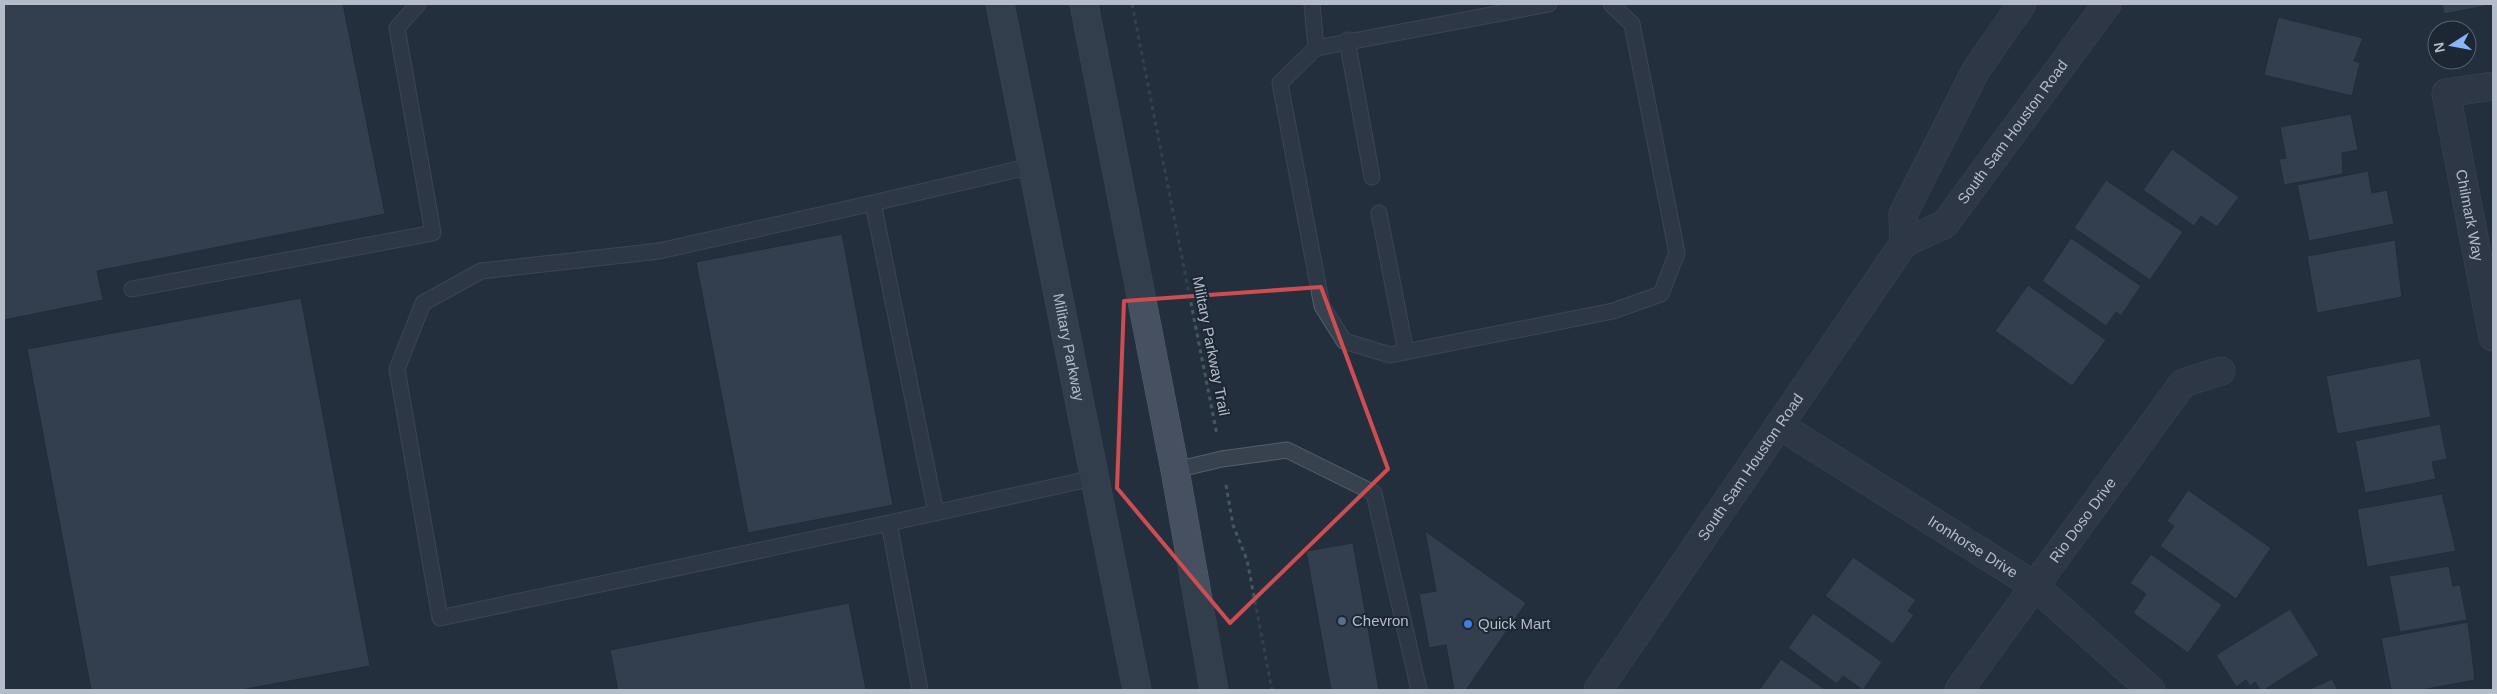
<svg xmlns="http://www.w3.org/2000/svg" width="2497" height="694" font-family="Arial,sans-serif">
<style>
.building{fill:#455162;stroke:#1f2835}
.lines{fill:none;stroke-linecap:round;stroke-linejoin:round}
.service-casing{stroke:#565f6c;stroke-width:17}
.minor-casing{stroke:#565f6c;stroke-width:29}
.tertiary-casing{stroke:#565f6c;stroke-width:29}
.secondary-casing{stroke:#565f6c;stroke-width:29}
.path{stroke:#44595c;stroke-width:3;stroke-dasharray:4 4;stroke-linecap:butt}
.service{stroke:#38414e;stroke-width:15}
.minor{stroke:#38414e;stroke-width:28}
.tertiary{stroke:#38414e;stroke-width:28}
.secondary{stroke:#465061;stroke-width:28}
.marked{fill:none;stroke:#ce4d50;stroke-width:4;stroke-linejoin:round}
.service-dot{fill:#5c6f8a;stroke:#1d2633;stroke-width:2}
.shop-dot{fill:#3f7fe0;stroke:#1d2633;stroke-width:2}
.labels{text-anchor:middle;stroke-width:4;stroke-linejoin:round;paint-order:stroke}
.street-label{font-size:15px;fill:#b4bcc9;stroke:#1d2633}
.poi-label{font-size:15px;fill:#b4bcc9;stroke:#1d2633;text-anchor:start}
</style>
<rect width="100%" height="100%" fill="#242f3e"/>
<path class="building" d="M4,4H343L385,214L97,271L103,300L4,320Z
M2442,4H2490V5L2444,14Z
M2278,17L2363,38L2354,61L2360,63L2352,96L2264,75Z
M2351,114L2358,150L2342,153L2343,174L2284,185L2279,159L2286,158L2280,127Z
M2172,149L2239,197L2217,227L2201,216L2194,226L2143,190Z
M2368,171L2372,193L2387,190L2394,224L2309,241L2297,185Z
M2106,180L2183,232L2150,280L2074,228Z
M842,234L893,505L748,533L696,262Z
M2071,238L2141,286L2121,316L2116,312L2106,326L2042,281Z
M2395,240L2402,297L2317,313L2307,256Z
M2028,285L2106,340L2072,386L1995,331Z
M301,298L370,666L241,690H91L27,349Z
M2420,358L2431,417L2337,434L2326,376Z
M2440,424L2447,459L2432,462L2436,479L2365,493L2355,441Z
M2188,490L2271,548L2236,599L2160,546L2174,526L2167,521Z
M2442,494L2456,551L2367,567L2357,509Z
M1425,531L1526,603L1466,690H1454L1446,645L1429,648L1419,594L1436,591Z
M1353,543L1379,690H1331L1306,551Z
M2151,554L2222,605L2188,653L2133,613L2146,594L2130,583Z
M1853,557L1916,600L1908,611L1914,615L1893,644L1825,596Z
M2449,566L2453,586L2460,585L2467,620L2400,632L2389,576Z
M849,603L866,690H618L610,650Z
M2290,609L2319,655L2264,690H2260L2255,682L2250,686L2246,680L2236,687L2216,655Z
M1813,613L1882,662L1863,690L1843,676L1837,684L1788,648Z
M2468,622L2475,680L2421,690H2391L2381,638Z
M1781,659L1826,690H1759Z
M2332,679L2338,690H2308Z"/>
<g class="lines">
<defs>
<path id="service" d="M1312,4L1316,48
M1549,4L1316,48L1280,83L1322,306L1344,341L1390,355L1613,311L1661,294L1677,253L1632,24L1611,4
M1347,40L1372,177
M873,203L659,251L481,271L423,303L397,369L440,618L889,523
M1379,213L1406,352
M132,289L433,233L397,28L418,4
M1175,470L1222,459L1287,450L1374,493L1419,690
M936,513L873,203L1032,166
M920,690L889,523L1094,478"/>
<g id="minor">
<path id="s1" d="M2493,86L2446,93L2493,337"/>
<path id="s2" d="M1779,425L2035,586L2151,690"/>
<path id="s3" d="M1959,690L2183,383L2221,371"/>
</g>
<g id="tertiary">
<path d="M1904,243L1903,214L1976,70L2022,4"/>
<path id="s4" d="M1598,690L1904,243L1945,224L2107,4"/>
</g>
<g id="secondary">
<path id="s5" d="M1000,4L1137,690"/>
<path d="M1084,4L1175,470L1214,690"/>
</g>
</defs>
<use href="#service" class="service-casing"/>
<use href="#minor" class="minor-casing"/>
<use href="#tertiary" class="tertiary-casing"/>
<use href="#secondary" class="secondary-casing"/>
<path class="path" d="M1132,4L1217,435
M1226,485L1233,525L1247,560L1272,690"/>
<use href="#service" class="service"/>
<use href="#minor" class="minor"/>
<use href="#tertiary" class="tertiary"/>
<use href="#secondary" class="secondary"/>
</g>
<path d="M0 0H2497V694H0ZM1321,287L1388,469L1230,623L1117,488L1124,301Z" fill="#242f3e" fill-opacity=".55" fill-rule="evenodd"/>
<path class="marked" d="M1321,287L1388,469L1230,623L1117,488L1124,301Z"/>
<circle class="service-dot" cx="1342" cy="621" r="5"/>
<circle class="shop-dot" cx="1468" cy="624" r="5"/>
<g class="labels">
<g class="street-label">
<text dy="5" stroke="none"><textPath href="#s4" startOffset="701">South Sam Houston Road</textPath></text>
<text dy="5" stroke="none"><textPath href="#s1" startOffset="172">Chilmark Way</textPath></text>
<text transform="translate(1211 346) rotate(79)" y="5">Military Parkway Trail</text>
<text dy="5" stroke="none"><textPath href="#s5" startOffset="350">Military Parkway</textPath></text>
<text dy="5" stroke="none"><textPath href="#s4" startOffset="270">South Sam Houston Road</textPath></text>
<text dy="5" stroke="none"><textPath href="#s3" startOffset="210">Rio Doso Drive</textPath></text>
<text dy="5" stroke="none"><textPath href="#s2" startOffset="229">Ironhorse Drive</textPath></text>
</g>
<g class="poi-label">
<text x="1352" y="626">Chevron</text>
<text x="1478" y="629">Quick Mart</text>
</g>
</g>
<rect width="2497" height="694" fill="none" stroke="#b4bcc9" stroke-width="10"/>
<g transform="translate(2452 45) rotate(259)"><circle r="24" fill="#1d2633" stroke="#59626f"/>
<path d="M0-4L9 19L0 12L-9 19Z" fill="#8ab4f8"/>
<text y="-8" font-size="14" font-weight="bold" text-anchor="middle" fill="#b4bcc9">N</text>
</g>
</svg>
